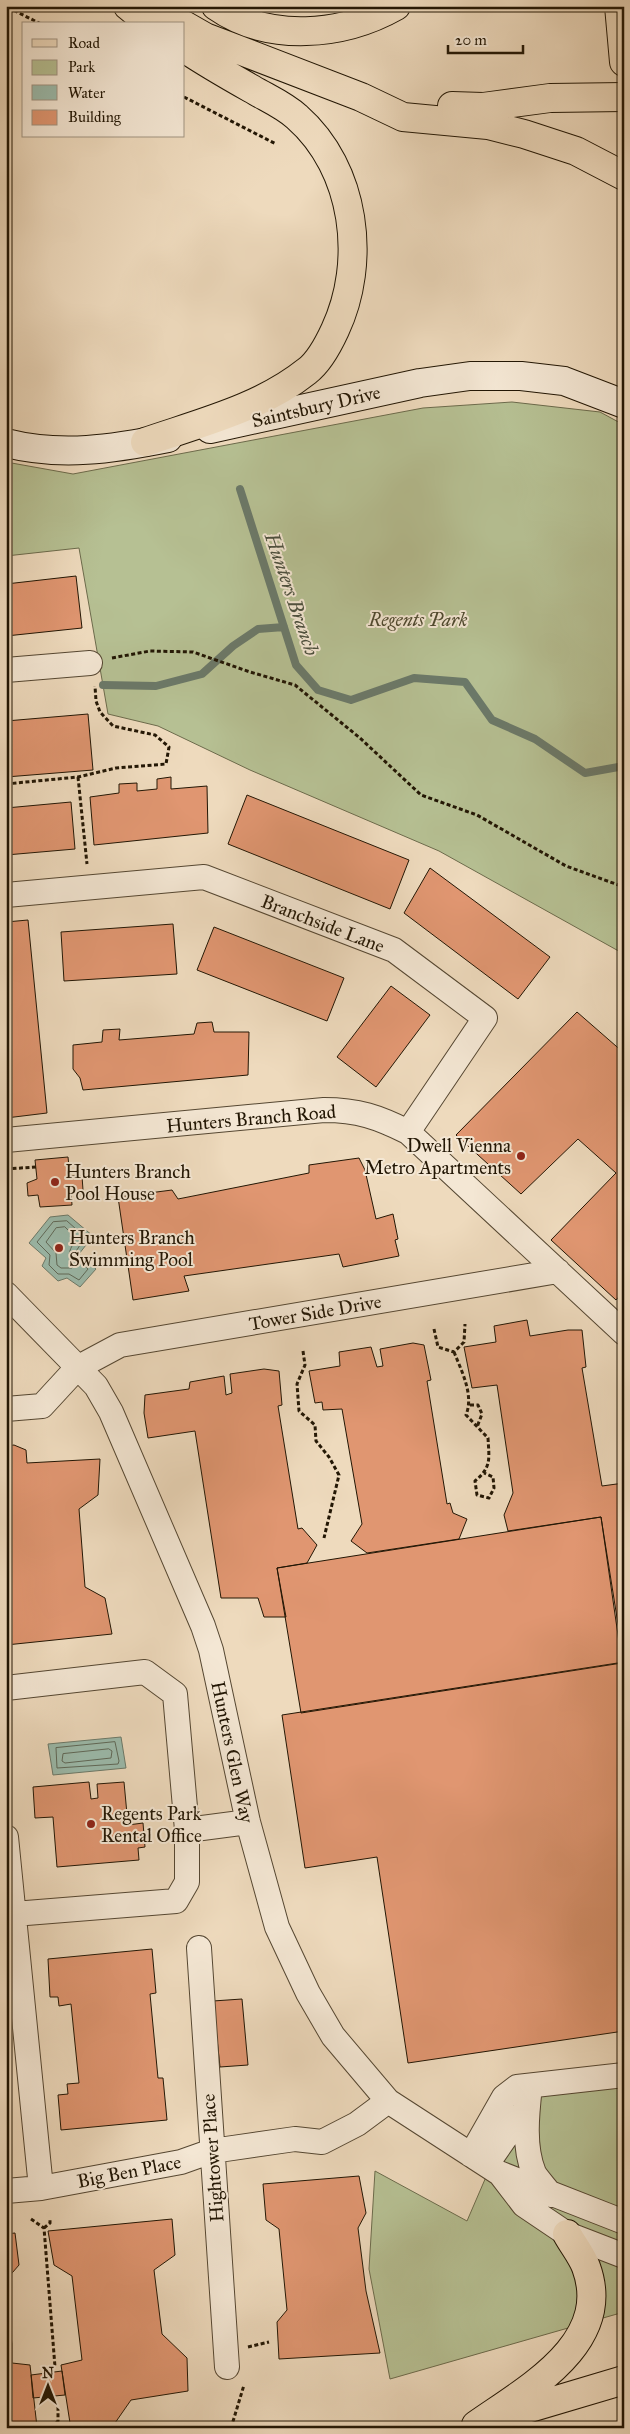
<svg xmlns="http://www.w3.org/2000/svg" width="630" height="2434" font-family="'IM FELL Great Primer',serif">
<style>
.green{fill:#b6c093;stroke:#6c6b4c}
.water{fill:#9bbbac;stroke:#6b7969}
.lines{fill:none;stroke-linecap:round;stroke-linejoin:round}
.shore{stroke:#5e6858;stroke-width:1}
.stream{stroke:#6b7969;stroke-width:8}
.building{fill:#e09671;stroke:#221604}
.street-casing{stroke:#554732;stroke-width:26}
.secondary-casing{stroke:#221604;stroke-width:30}
.primary-casing{stroke:#221604;stroke-width:30}
.highway-casing{stroke:#221604;stroke-width:30}
.path{stroke:#221604;stroke-width:3;stroke-dasharray:4 2.5;stroke-linecap:butt}
.street{stroke:#f4e7d4;stroke-width:24}
.secondary{stroke:#f4e7d4;stroke-width:28}
.primary{stroke:#eedabd;stroke-width:28}
.highway{stroke:#eedabd;stroke-width:28}
.poi-dot{fill:#8f2418;stroke:#f4e7d4;stroke-width:2}
.labels{text-anchor:middle;stroke-width:4;stroke-linejoin:round;paint-order:stroke}
.street-label{font-size:19px;fill:#221604;stroke:#f4e7d4}
.park-label{font-size:19px;font-style:italic;fill:#4e492f;stroke:#f4e7d4}
.poi-label{font-size:19px;fill:#221604;stroke:#f4e7d4;text-anchor:start}
.water-label{font-size:20px;font-style:italic;fill:#4c503f;stroke:#f4e7d4}
</style>
<rect width="100%" height="100%" fill="#eedabd"/>
<filter id="stains"><feTurbulence type="fractalNoise" baseFrequency=".004" numOctaves="4"/><feColorMatrix values="0 0 0 0 .2 0 0 0 0 .09 0 0 0 0 .02 0 0 0 .5 -.17"/></filter>
<radialGradient id="worn" r=".72"><stop offset=".6" stop-color="#630" stop-opacity="0"/><stop offset="1" stop-color="#630" stop-opacity=".3"/></radialGradient>
<path class="green" d="M512,402L600,412L624,425V954L439,851L250,770L158,726L108,714L79,548L6,556V462L73,474L423,408Z
M624,2073V2312L390,2379L369,2269L375,2171L467,2221L492,2163L504,2097Z"/>
<path class="water" d="M68,1215L93,1236L79,1254L96,1269L80,1287L67,1278L58,1281L42,1266L46,1258L29,1243L50,1217Z
M121,1737L126,1768L53,1775L48,1744Z"/>
<g class="lines">
<path class="shore" d="M67,1221L85,1237L75,1253L76,1258L88,1269L79,1280L69,1274H58L49,1265L50,1255L37,1242L53,1222Z
M65,1227L76,1238C71,1249 65,1254 74,1265L72,1268H61L57,1265L56,1253L46,1242L56,1228Z
M115,1742L119,1761L118,1764L57,1768L56,1748Z
M109,1749L112,1751L111,1758L65,1763L62,1761L63,1754Z"/>
<path class="stream" d="M240,489L296,665L318,690L351,700L414,678L465,682L492,720L535,739L585,773L624,766
M103,685L156,686L202,674L233,646L258,629L284,627"/>
</g>
<path class="building" d="M76,576L82,628L6,636V584Z
M88,714L93,770L6,777V721Z
M171,777V789L207,786L208,833L94,845L90,797L119,793V784L137,783V791L157,789V779Z
M247,795L409,860L390,909L228,844Z
M71,802L75,849L6,855V808Z
M430,868L550,957L518,999L404,913Z
M28,920L47,1113L6,1118V922Z
M173,924L177,974L64,981L61,932Z
M214,927L344,978L327,1021L197,970Z
M391,986L430,1015L376,1087L337,1057Z
M577,1012L624,1053V1291L616,1300L551,1240L616,1173L578,1139L521,1194L456,1135Z
M212,1022L214,1032H249L248,1075L83,1090L80,1078L73,1069V1045L102,1042L103,1030L120,1029L119,1040L194,1034L197,1023Z
M68,1157L70,1176H82L83,1190L71,1191L72,1205L40,1207L38,1195L28,1196L27,1183L37,1179L35,1160Z
M359,1158L365,1170L376,1219L393,1214L398,1239L395,1240L399,1256L343,1267L339,1254L184,1276L189,1291L133,1300L118,1197L172,1190L178,1199L309,1173V1165Z
M527,1320L530,1336L568,1330H582L586,1367L582,1368L602,1486L624,1483V1662L601,1517L508,1531L504,1515L513,1493L497,1385L472,1388L464,1347L496,1342L494,1326Z
M413,1343L424,1345L431,1380L427,1381L447,1504L450,1503L453,1513L467,1519L459,1539L367,1553L351,1541L362,1524L342,1409L323,1410L322,1402L315,1403L309,1371L340,1366L339,1352L371,1347L377,1367L383,1366L380,1349Z
M264,1369L279,1371L282,1405L278,1406L298,1529L302,1528L317,1545L307,1563L277,1568L286,1617H264L258,1598H221L195,1431L148,1438L144,1413L145,1395L189,1389L190,1382L224,1376L226,1395L232,1393L230,1374Z
M14,1445L26,1450L27,1463L100,1459L98,1495L79,1509L85,1587L105,1598L112,1634L6,1645V1446Z
M601,1517L622,1663L301,1713L277,1568Z
M624,1662V2031L408,2063L377,1857L305,1868L282,1715Z
M89,1782L91,1799L98,1798L97,1784L124,1782L128,1825L143,1823L145,1847L138,1848L139,1860L57,1867L53,1817L35,1818L33,1787Z
M152,1949L156,1993L150,1994L158,2078H163L167,2120L61,2130L58,2095L68,2094L67,2084L79,2083L71,2004L59,2006L58,1997H50L48,1959Z
M242,1999L248,2065L220,2067L213,2001Z
M359,2176L366,2213L358,2228L366,2291L380,2353L279,2359L277,2322L287,2310L279,2229L266,2220L263,2184Z
M172,2219L175,2255L154,2270L162,2334L187,2358L188,2391L131,2400L115,2423H70L61,2365L82,2360L72,2276L54,2265L48,2231Z
M15,2233L19,2265L6,2280V2234Z
M6,2295L12,2344V2363L30,2365L37,2427H6Z
M62,2371L65,2395L33,2398L31,2375Z"/>
<g class="lines">
<defs>
<path id="street" d="M6,670L90,663
M6,895L204,877L394,950L485,1018L408,1132
M6,1140L324,1110C358,1110 378,1117 408,1132L624,1333
M6,1294L96,1386L111,1412L203,1626L211,1650L248,1822L277,1927L308,1993L333,2036L388,2101L499,2173L624,2222
M6,1409L42,1406L77,1368L120,1345L558,1271
M6,1688L145,1672L175,1694L187,1830V1882L176,1901L14,1914
M187,1830L248,1822
M6,1837L41,2188
M199,1948L227,2367
M530,2086C527,2113 523,2147 534,2173C538,2180 546,2188 551,2195
M471,2155L504,2097L517,2087L624,2075
M487,2164L528,2105
M501,2175L524,2205L567,2234L624,2256
M6,2191L41,2188L181,2162L212,2151L295,2139L322,2142L357,2124L388,2101"/>
<path id="secondary" d="M210,429L420,383L470,376H521L564,381L624,404
M6,443C61,457 113,449 168,438"/>
<path id="primary" d="M619,6L624,62
M503,2416L624,2380
M476,2425C527,2389 614,2343 586,2267C582,2256 573,2245 567,2234"/>
<path id="highway" d="M128,6L150,24
M154,6L182,24
M216,6C269,43 343,36 396,6
M184,25L205,37L361,97L403,117L488,125L524,134L576,151L624,176
M452,106L483,107L550,98L624,97
M145,442C200,423 261,408 307,371C319,362 329,343 335,330C367,262 356,169 297,117C284,105 267,98 252,89C229,76 206,63 184,48"/>
</defs>
<use href="#street" class="street-casing"/>
<use href="#secondary" class="secondary-casing"/>
<use href="#primary" class="primary-casing"/>
<use href="#highway" class="highway-casing"/>
<path class="path" d="M12,6L11,9L41,24
M6,22L11,9
M184,97L276,144
M112,658L150,651L193,652L250,672L295,685L360,738L421,795L477,815L566,866L624,887
M78,777L87,864
M6,784L78,777L116,768L166,764L169,747L155,735L113,726L100,712L96,701L95,686
M6,1169L36,1167
M434,1329L438,1347L454,1352L464,1342L465,1324
M303,1351L305,1365L297,1384L299,1411L315,1425L316,1441L329,1457L339,1475L324,1538
M454,1352C462,1372 474,1395 466,1415L488,1438C489,1458 492,1467 475,1481L477,1495L489,1498L494,1488L493,1477L484,1473
M470,1405H478L482,1414L477,1427
M31,2219L44,2228L55,2367
M44,2228L50,2223V2219
M248,2347L269,2342
M52,2428L58,2421V2406
M231,2428L244,2385"/>
<use href="#street" class="street"/>
<use href="#secondary" class="secondary"/>
<use href="#primary" class="primary"/>
<use href="#highway" class="highway"/>
</g>
<g class="poi-dot">
<circle cx="521" cy="1156" r="5"/>
<circle cx="55" cy="1182" r="5"/>
<circle cx="59" cy="1248" r="5"/>
<circle cx="91" cy="1824" r="5"/>
</g>
<g class="labels">
<g class="street-label">
<text transform="translate(316 406) rotate(-13)" y="7">Saintsbury Drive</text>
<text transform="translate(323 923) rotate(21)" y="7">Branchside Lane</text>
<text transform="translate(251 1118) rotate(-5)" y="7">Hunters Branch Road</text>
<text transform="translate(315 1312) rotate(-10)" y="7">Tower Side Drive</text>
<text transform="translate(233 1752) rotate(78)" y="7">Hunters Glen Way</text>
<text transform="translate(212 2158) rotate(-94)" y="7">Hightower Place</text>
<text transform="translate(129 2171) rotate(-11)" y="7">Big Ben Place</text>
</g>
<g class="park-label">
<text x="418" y="626">Regents Park</text>
</g>
<g class="poi-label">
<text x="511" y="1152" text-anchor="end">Dwell Vienna<tspan x="511" dy="22">Metro Apartments</tspan></text>
<text x="65" y="1178">Hunters Branch<tspan x="65" dy="22">Pool House</tspan></text>
<text x="69" y="1244">Hunters Branch<tspan x="69" dy="22">Swimming Pool</tspan></text>
<text x="101" y="1820">Regents Park<tspan x="101" dy="22">Rental Office</tspan></text>
</g>
<g class="water-label">
<text transform="translate(292 594) rotate(71)" y="7">Hunters Branch</text>
</g>
</g>
<rect width="630" height="2434" fill="none" stroke="#eedabd" stroke-width="25"/>
<rect x="8" y="8" width="615" height="2419" fill="none" stroke="#221604" stroke-width="2.5"/>
<rect x="12" y="12" width="605" height="2409" fill="none" stroke="#221604"/>
<rect x="22" y="22" width="162" height="115" fill="#f4e7d4" stroke="#a09381"/>
<rect x="32" y="39" width="25" height="8" fill="#eedabd" stroke="#a09381"/>
<text x="68" y="48" font-size="15" fill="#221604">Road</text>
<rect x="32" y="60" width="25" height="15" fill="#b6c093" stroke="#a09381"/>
<text x="68" y="72" font-size="15" fill="#221604">Park</text>
<rect x="32" y="85" width="25" height="15" fill="#9bbbac" stroke="#a09381"/>
<text x="68" y="98" font-size="15" fill="#221604">Water</text>
<rect x="32" y="110" width="25" height="15" fill="#e09671" stroke="#a09381"/>
<text x="68" y="122" font-size="15" fill="#221604">Building</text>
<g transform="translate(48 2386)" stroke="#f4e7d4" stroke-width="4" paint-order="stroke">
<path d="M0-4L9 19L0 12L-9 19Z" fill="#221604"/>
<text y="-8" font-size="14" font-weight="bold" text-anchor="middle" fill="#221604">N</text>
</g>
<path d="M448 45v8h75v-8" fill="none" stroke="#221604" stroke-width="2.5"/>
<text x="455" y="45" font-size="15" fill="#221604" stroke="#f4e7d4" stroke-width="4" paint-order="stroke">20 m</text>
<rect width="100%" height="100%" filter="url(#stains)"/>
<rect width="100%" height="100%" fill="url(#worn)"/>
</svg>
